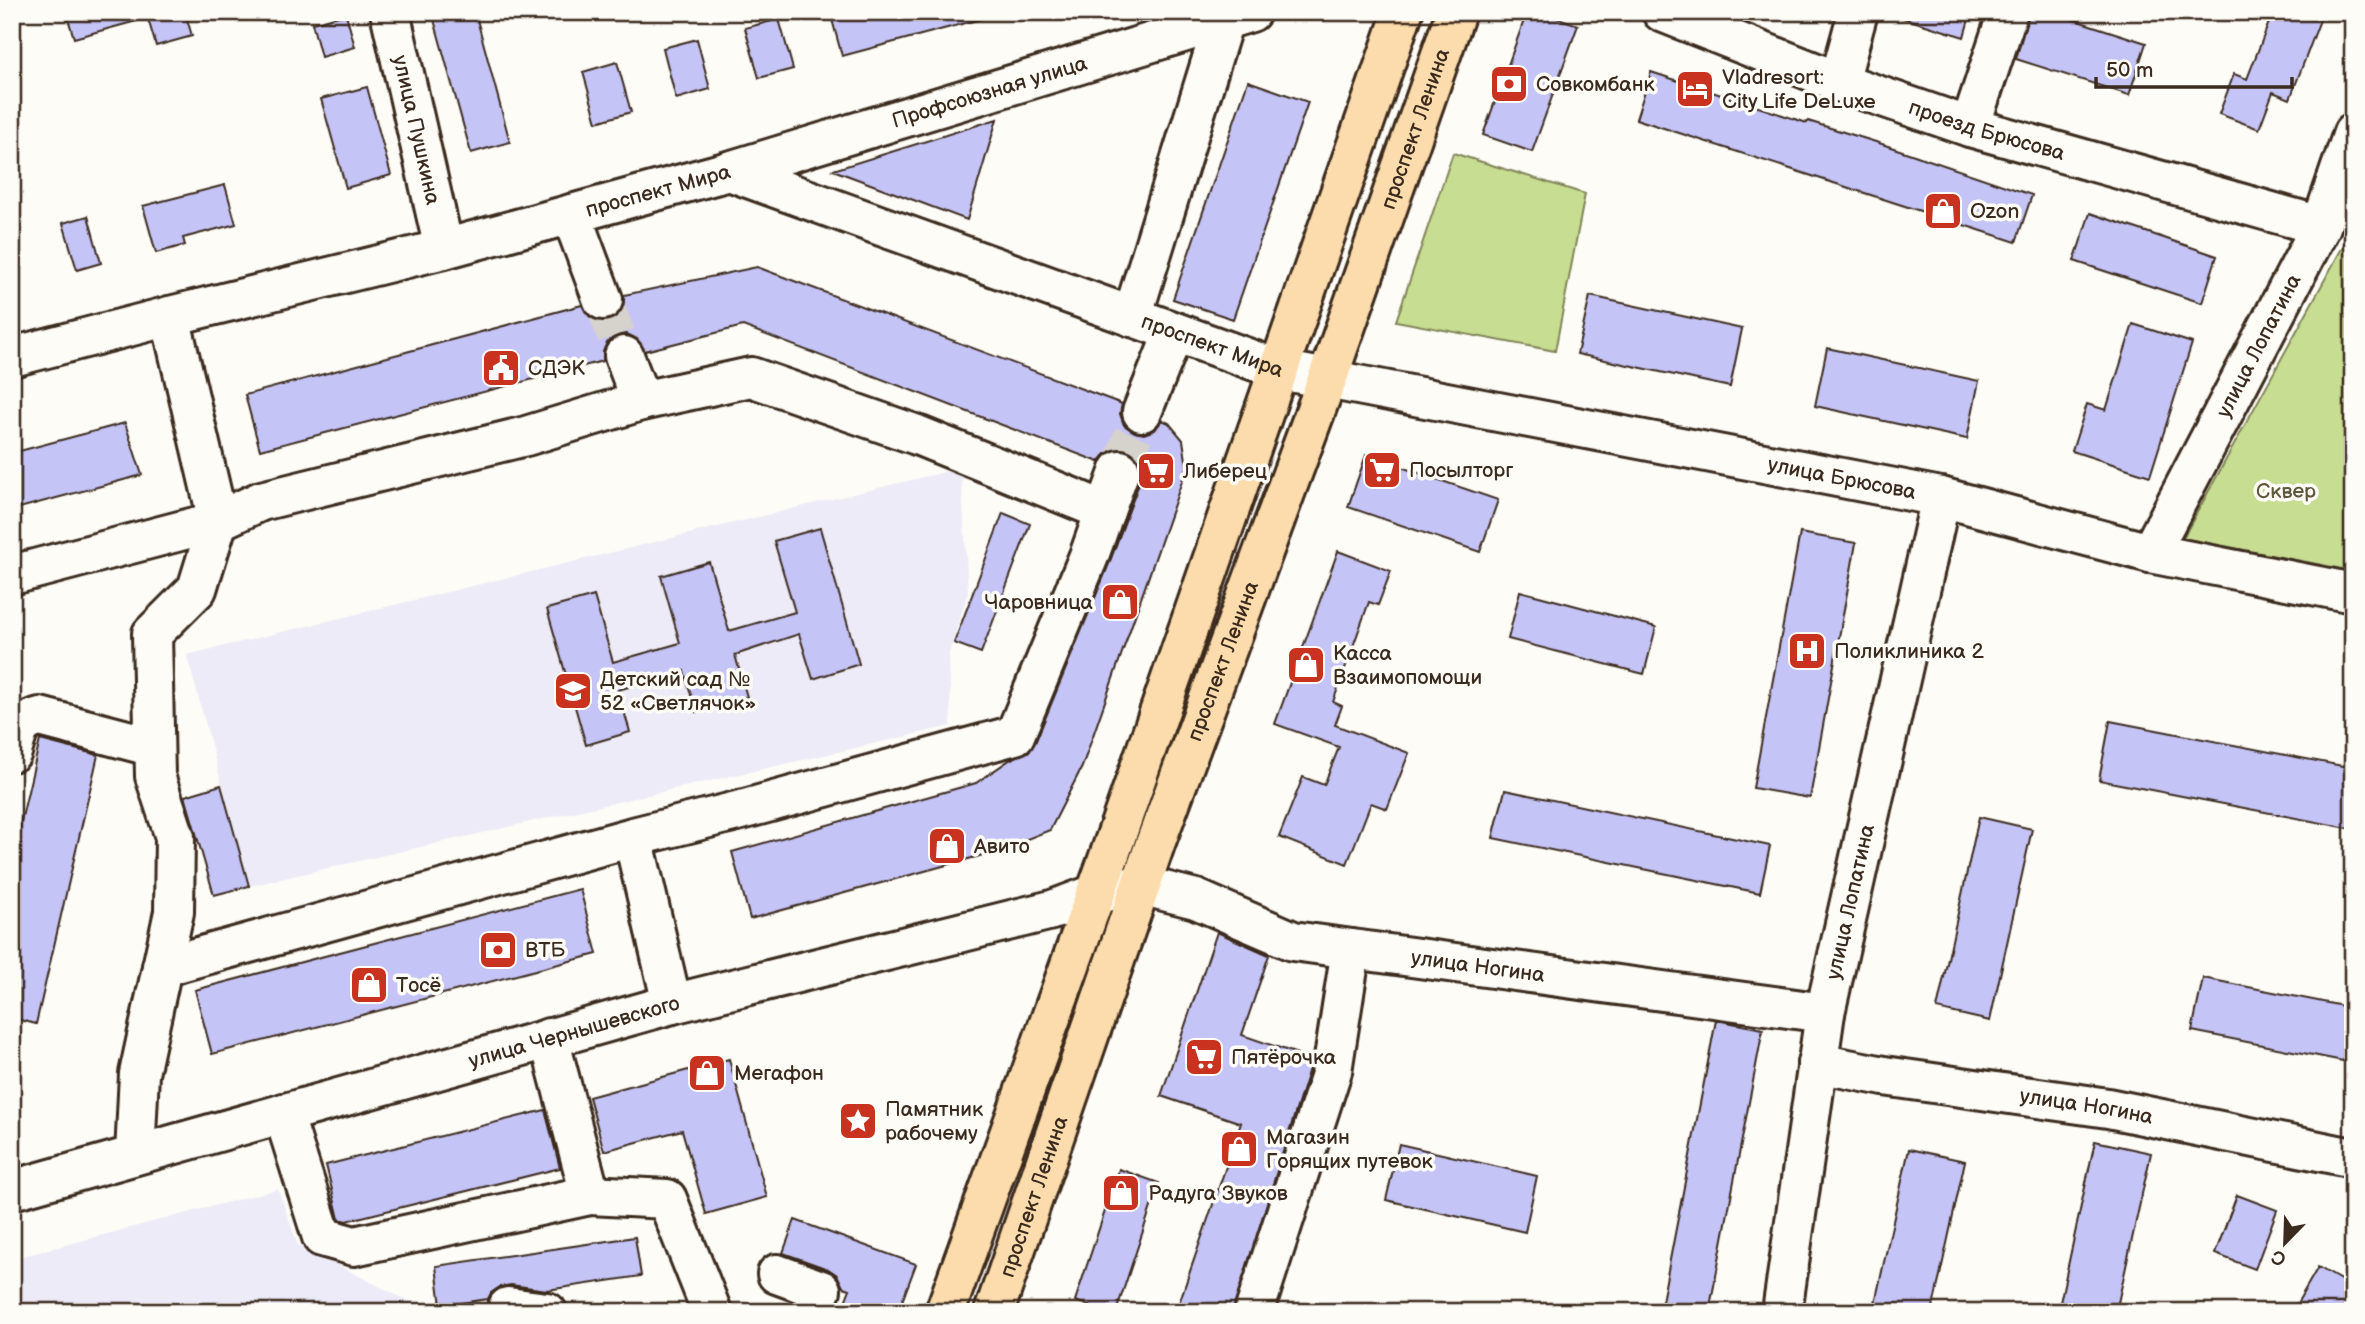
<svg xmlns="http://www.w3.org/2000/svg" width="2365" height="1324" font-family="'Balsamiq Sans',sans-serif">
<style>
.built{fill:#ecebf7}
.green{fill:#c7dd92;stroke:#818458;stroke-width:2}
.building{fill:#c5c4f7;stroke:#3b2a1e;stroke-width:2}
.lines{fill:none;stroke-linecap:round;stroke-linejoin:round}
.minor-tunnel{stroke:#d6d2cc;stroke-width:38;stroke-dasharray:38 19;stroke-linecap:butt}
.minor-casing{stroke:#3b2a1e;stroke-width:44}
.major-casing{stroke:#3b2a1e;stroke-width:44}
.minor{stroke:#fdfcf7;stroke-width:38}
.major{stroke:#fcdcac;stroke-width:38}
.labels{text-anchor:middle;stroke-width:7;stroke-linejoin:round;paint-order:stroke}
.poi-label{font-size:21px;fill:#3b2a1e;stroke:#fdfcf7;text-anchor:start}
.street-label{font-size:21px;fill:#3b2a1e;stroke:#fdfcf7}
.park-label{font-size:21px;fill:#5e573b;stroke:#fdfcf7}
</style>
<rect width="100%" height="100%" fill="#fdfcf7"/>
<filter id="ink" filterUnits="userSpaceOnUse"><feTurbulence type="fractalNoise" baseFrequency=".0143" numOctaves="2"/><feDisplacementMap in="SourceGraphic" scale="14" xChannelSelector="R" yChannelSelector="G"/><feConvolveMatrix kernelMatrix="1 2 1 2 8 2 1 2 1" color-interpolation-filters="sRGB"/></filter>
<g filter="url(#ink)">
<path class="built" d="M961,468L968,592L949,653L951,726L249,886L187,655Z
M278,1189L298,1245L430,1312H12V1259Z"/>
<path class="green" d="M1453,153L1585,194L1555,351L1396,321Z
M2347,239L2353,241V571L2183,538Z"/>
<path class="building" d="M66,12H143L144,19L74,38Z
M146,12H185L192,36L156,46Z
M446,12H475L510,142L471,153L433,16Z
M830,12H980L981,19L842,56Z
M1527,12H1542L1578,25L1532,152L1483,135Z
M1901,12H1971L1964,37L1900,17Z
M2029,12H2050L2146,43L2129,95L2016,59Z
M2273,12H2323L2290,99L2273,92L2259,129L2219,114L2234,74L2247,79Z
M346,14L355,47L321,57L312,23Z
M779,19L793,69L759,78L745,28Z
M697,39L710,89L676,99L663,48Z
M617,62L631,112L597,122L583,72Z
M1651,72L1807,123L1808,121L1879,143L2032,195L2016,242L1636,119Z
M1248,81L1308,102L1233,319L1173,299Z
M367,87L391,175L346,188L321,99Z
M997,119L967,220L833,170Z
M225,185L236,224L183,238L185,245L156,253L143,206Z
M2090,213L2217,256L2202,303L2074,261Z
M88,216L101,263L77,270L63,223Z
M757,267L1122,404L1120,414L1124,425L1135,432L1144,434L1155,430L1162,420L1169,423L1183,440L1187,467L1082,767L1050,830L994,852L750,919L732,852L976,783L1011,759L1030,751L1035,743L1109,564L1141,478V466L1136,456L1127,449H1116L1106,454L1099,462L743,326L645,351L637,339L627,334L617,335L607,343L603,352V361L260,450L245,395L582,305L590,317L600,322L610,321L620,313L624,304V295Z
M1590,296L1742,329L1730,387L1577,354Z
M2133,324L2192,343L2150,476L2072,451L2087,404L2106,410Z
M1827,348L1979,381L1967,439L1815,406Z
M125,423L142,475L12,510V453Z
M1366,455L1498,500L1480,552L1348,507Z
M1003,513L1030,524L981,653L954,643Z
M820,528L859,664L813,679L799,634L735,655L747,697L696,712L684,671L618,690L630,732L586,745L547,609L594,596L613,662L680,643L661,576L709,562L729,631L795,612L774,541Z
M1800,533L1856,543L1810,798L1753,788Z
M1338,551L1391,571L1378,605L1369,602L1333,702L1342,706L1335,725L1409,753L1387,809L1371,803L1347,864L1279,837L1303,777L1324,785L1339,747L1275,724Z
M1520,591L1656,627L1644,674L1508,639Z
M2110,721L2353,768V829L2099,780Z
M40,740L98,755L36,1024L12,1018V860Z
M221,785L249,886L214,895L185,796Z
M1505,790L1770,846L1760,893L1493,838Z
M1979,817L2032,829L1990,1021L1937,1009Z
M580,889L597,954L212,1054L195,990Z
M1217,932L1269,955L1242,1035L1312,1059L1233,1312H1176L1241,1123L1161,1096Z
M2203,978L2353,1008V1063L2192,1031Z
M1716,1020L1763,1029L1709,1312H1660Z
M729,1059L767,1197L706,1214L682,1130L604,1151L589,1097Z
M545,1110L560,1168L346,1221L339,1219L326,1165Z
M2095,1141L2151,1153L2116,1312H2058Z
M1399,1144L1537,1176L1525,1232L1386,1200Z
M1909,1149L1965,1161L1932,1312H1873Z
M1119,1169L1159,1183L1116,1312H1107L1075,1301Z
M2237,1195L2277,1210L2255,1269L2215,1254Z
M795,1220L916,1264L898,1312H841L850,1289L843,1287L837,1275L828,1269L783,1253Z
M635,1237L641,1276L547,1290L511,1285L500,1287L491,1293L488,1299L441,1306L436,1266Z
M2318,1267L2353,1287V1312H2292Z"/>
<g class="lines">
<path class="minor-tunnel" d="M603,300L624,356
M1120,470L1142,412"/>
<defs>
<g id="minor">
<path id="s1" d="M390,12L444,249"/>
<path id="s2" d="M1662,12L1839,82L1970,127L2321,226"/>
<path d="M1839,82L1858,12"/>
<path d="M1970,127L2008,12"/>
<path id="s3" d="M729,171L1280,370L1941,497L2150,553L2353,593"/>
<path d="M571,214L603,300"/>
<path d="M1132,317L1224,20"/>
<path d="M624,356L641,401"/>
<path id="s4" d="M12,357L170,316L444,249L729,171L1251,12"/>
<path d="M1142,412L1174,332"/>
<path d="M1105,511L1120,470"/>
<path id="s5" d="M2150,553L2321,226L2353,133"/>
<path d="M12,575L218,521L261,501L526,436L641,401L751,377L917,435L1105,511L1089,556L1015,735L741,810L633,837L672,1004"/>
<path d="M12,752C18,732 17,722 40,717L154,747"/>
<path d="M162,967L633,837"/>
<path d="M549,1038L590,1195L667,1199L712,1312"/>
<path id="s6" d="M1817,1063L1884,1076L2108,1108L2353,1158"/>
<path d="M283,1113L322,1237L354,1246L590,1195"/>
<path d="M135,1155L139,1074L174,912L175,837L155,776L152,634L197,589L218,521L170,316"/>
<path id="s7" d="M12,1190L672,1004L1052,910L1095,894L1140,885L1196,899L1293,941L1825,1013"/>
<path d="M777,1274L821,1290L813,1312"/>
<path d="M508,1307L547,1312"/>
<path d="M1254,1312L1332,1071L1351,949"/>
<path id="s8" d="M1782,1312L1825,1013L1941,497"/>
</g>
<g id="major">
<path d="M945,1312L1110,854L1403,12"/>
<path id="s9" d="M994,1312L1155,844L1328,377L1456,12"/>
</g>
</defs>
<use href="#minor" class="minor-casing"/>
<use href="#major" class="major-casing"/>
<use href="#minor" class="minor"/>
<use href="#major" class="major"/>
</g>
</g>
<defs>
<symbol id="bank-square" viewBox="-11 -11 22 22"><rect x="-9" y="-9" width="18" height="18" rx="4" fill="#c8321e" stroke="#fdfcf7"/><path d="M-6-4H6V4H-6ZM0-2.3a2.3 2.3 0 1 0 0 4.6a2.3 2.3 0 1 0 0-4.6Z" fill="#fff"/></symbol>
<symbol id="hotel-square" viewBox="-11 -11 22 22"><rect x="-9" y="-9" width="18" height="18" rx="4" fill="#c8321e" stroke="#fdfcf7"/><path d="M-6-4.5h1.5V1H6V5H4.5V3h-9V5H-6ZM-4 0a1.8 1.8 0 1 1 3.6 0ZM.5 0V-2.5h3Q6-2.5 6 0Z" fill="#fff"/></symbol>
<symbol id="shop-square" viewBox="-11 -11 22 22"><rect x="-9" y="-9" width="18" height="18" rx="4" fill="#c8321e" stroke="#fdfcf7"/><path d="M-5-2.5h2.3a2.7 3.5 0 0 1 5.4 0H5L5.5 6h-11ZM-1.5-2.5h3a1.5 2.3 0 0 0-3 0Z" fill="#fff"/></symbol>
<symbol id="civic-square" viewBox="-11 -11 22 22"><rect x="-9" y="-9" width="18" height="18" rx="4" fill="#c8321e" stroke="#fdfcf7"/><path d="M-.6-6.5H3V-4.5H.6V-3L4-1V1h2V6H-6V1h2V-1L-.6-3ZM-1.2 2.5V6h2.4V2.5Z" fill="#fff"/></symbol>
<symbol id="supermarket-square" viewBox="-11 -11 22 22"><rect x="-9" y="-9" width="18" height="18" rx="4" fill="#c8321e" stroke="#fdfcf7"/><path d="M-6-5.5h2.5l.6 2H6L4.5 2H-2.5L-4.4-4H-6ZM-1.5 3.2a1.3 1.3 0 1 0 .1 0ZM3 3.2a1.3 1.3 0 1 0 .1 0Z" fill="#fff"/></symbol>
<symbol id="hospital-square" viewBox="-11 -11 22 22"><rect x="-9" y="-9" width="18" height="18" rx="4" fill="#c8321e" stroke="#fdfcf7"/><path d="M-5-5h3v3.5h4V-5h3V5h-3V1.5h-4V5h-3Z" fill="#fff"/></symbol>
<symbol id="school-square" viewBox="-11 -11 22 22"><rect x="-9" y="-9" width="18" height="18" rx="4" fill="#c8321e" stroke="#fdfcf7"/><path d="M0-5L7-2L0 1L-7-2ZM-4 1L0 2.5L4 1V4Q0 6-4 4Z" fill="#fff"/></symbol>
<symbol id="sight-square" viewBox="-11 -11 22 22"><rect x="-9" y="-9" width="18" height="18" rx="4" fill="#c8321e" stroke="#fdfcf7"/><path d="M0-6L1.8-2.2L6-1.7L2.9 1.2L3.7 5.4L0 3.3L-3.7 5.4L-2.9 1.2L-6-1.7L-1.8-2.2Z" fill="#fff"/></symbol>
</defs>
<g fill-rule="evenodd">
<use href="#bank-square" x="1487" y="62" width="44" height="44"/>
<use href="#hotel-square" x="1673" y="67" width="44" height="44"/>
<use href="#shop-square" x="1921" y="189" width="44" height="44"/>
<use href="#civic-square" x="479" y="346" width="44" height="44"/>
<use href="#supermarket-square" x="1360" y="448" width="44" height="44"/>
<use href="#supermarket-square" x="1134" y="449" width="44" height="44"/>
<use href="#shop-square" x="1098" y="580" width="44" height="44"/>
<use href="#hospital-square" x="1785" y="629" width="44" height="44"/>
<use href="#shop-square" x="1284" y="643" width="44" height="44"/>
<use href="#school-square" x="551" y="669" width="44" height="44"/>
<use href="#shop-square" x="925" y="824" width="44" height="44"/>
<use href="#bank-square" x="476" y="928" width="44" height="44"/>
<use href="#shop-square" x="347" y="963" width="44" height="44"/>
<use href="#supermarket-square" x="1182" y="1035" width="44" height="44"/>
<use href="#shop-square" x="685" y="1051" width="44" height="44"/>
<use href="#sight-square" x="836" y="1099" width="44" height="44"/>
<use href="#shop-square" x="1217" y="1127" width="44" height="44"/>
<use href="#shop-square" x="1099" y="1171" width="44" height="44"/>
</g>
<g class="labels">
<g class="poi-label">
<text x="1722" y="84">Vladresort:<tspan x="1722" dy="24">City Life DeLuxe</tspan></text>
<text x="1536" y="91">Совкомбанк</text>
<text x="1970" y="218">Ozon</text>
<text x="528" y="375">СДЭК</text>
<text x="1409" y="477">Посылторг</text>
<text x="1183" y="478">Либерец</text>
<text x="1093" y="609" text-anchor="end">Чаровница</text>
<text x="1834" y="658">Поликлиника 2</text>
<text x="1333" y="660">Касса<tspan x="1333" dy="24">Взаимопомощи</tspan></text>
<text x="600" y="686">Детский сад №<tspan x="600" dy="24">52 «Светлячок»</tspan></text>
<text x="974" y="853">Авито</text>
<text x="525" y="957">ВТБ</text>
<text x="396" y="992">Тосё</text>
<text x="1231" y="1064">Пятёрочка</text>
<text x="734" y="1080">Мегафон</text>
<text x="885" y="1116">Памятник<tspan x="885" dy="24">рабочему</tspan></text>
<text x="1266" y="1144">Магазин<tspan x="1266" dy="24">Горящих путевок</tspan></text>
<text x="1148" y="1200">Радуга Звуков</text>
</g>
<g class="street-label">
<text dy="7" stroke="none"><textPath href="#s4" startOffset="1013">Профсоюзная улица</textPath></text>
<text dy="7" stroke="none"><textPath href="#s9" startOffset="1256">проспект Ленина</textPath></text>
<text dy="7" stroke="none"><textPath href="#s1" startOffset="121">улица Пушкина</textPath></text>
<text dy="7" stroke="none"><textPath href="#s2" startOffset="346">проезд Брюсова</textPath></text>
<text dy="7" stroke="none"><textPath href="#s4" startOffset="667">проспект Мира</textPath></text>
<text dy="7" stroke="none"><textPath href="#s3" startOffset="514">проспект Мира</textPath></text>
<text dy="7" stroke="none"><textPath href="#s5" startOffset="234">улица Лопатина</textPath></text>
<text dy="7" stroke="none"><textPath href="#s3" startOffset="1158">улица Брюсова</textPath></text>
<text dy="7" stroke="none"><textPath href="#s9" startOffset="690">проспект Ленина</textPath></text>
<text dy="7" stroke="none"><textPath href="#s8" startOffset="416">улица Лопатина</textPath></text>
<text dy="7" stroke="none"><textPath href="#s7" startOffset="1519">улица Ногина</textPath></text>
<text dy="7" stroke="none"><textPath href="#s7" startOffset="584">улица Чернышевского</textPath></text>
<text dy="7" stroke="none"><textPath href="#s6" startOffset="273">улица Ногина</textPath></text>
<text dy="7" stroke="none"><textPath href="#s9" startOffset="122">проспект Ленина</textPath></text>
</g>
<g class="park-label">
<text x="2286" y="498">Сквер</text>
</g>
</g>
<rect width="2365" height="1324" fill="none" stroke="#fdfcf7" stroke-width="42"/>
<rect x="21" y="21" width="2323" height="1282" fill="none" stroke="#3b2a1e" stroke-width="2.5" filter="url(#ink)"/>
<g transform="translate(2285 1243) rotate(203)" stroke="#fdfcf7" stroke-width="5" paint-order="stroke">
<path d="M0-5L12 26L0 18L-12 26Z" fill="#3b2a1e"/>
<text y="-10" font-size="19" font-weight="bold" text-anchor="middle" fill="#3b2a1e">С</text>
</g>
<path d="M2096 77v10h196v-10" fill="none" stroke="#3b2a1e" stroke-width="3.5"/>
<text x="2106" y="77" font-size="21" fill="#3b2a1e" stroke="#fdfcf7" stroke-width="5" paint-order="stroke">50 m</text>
</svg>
